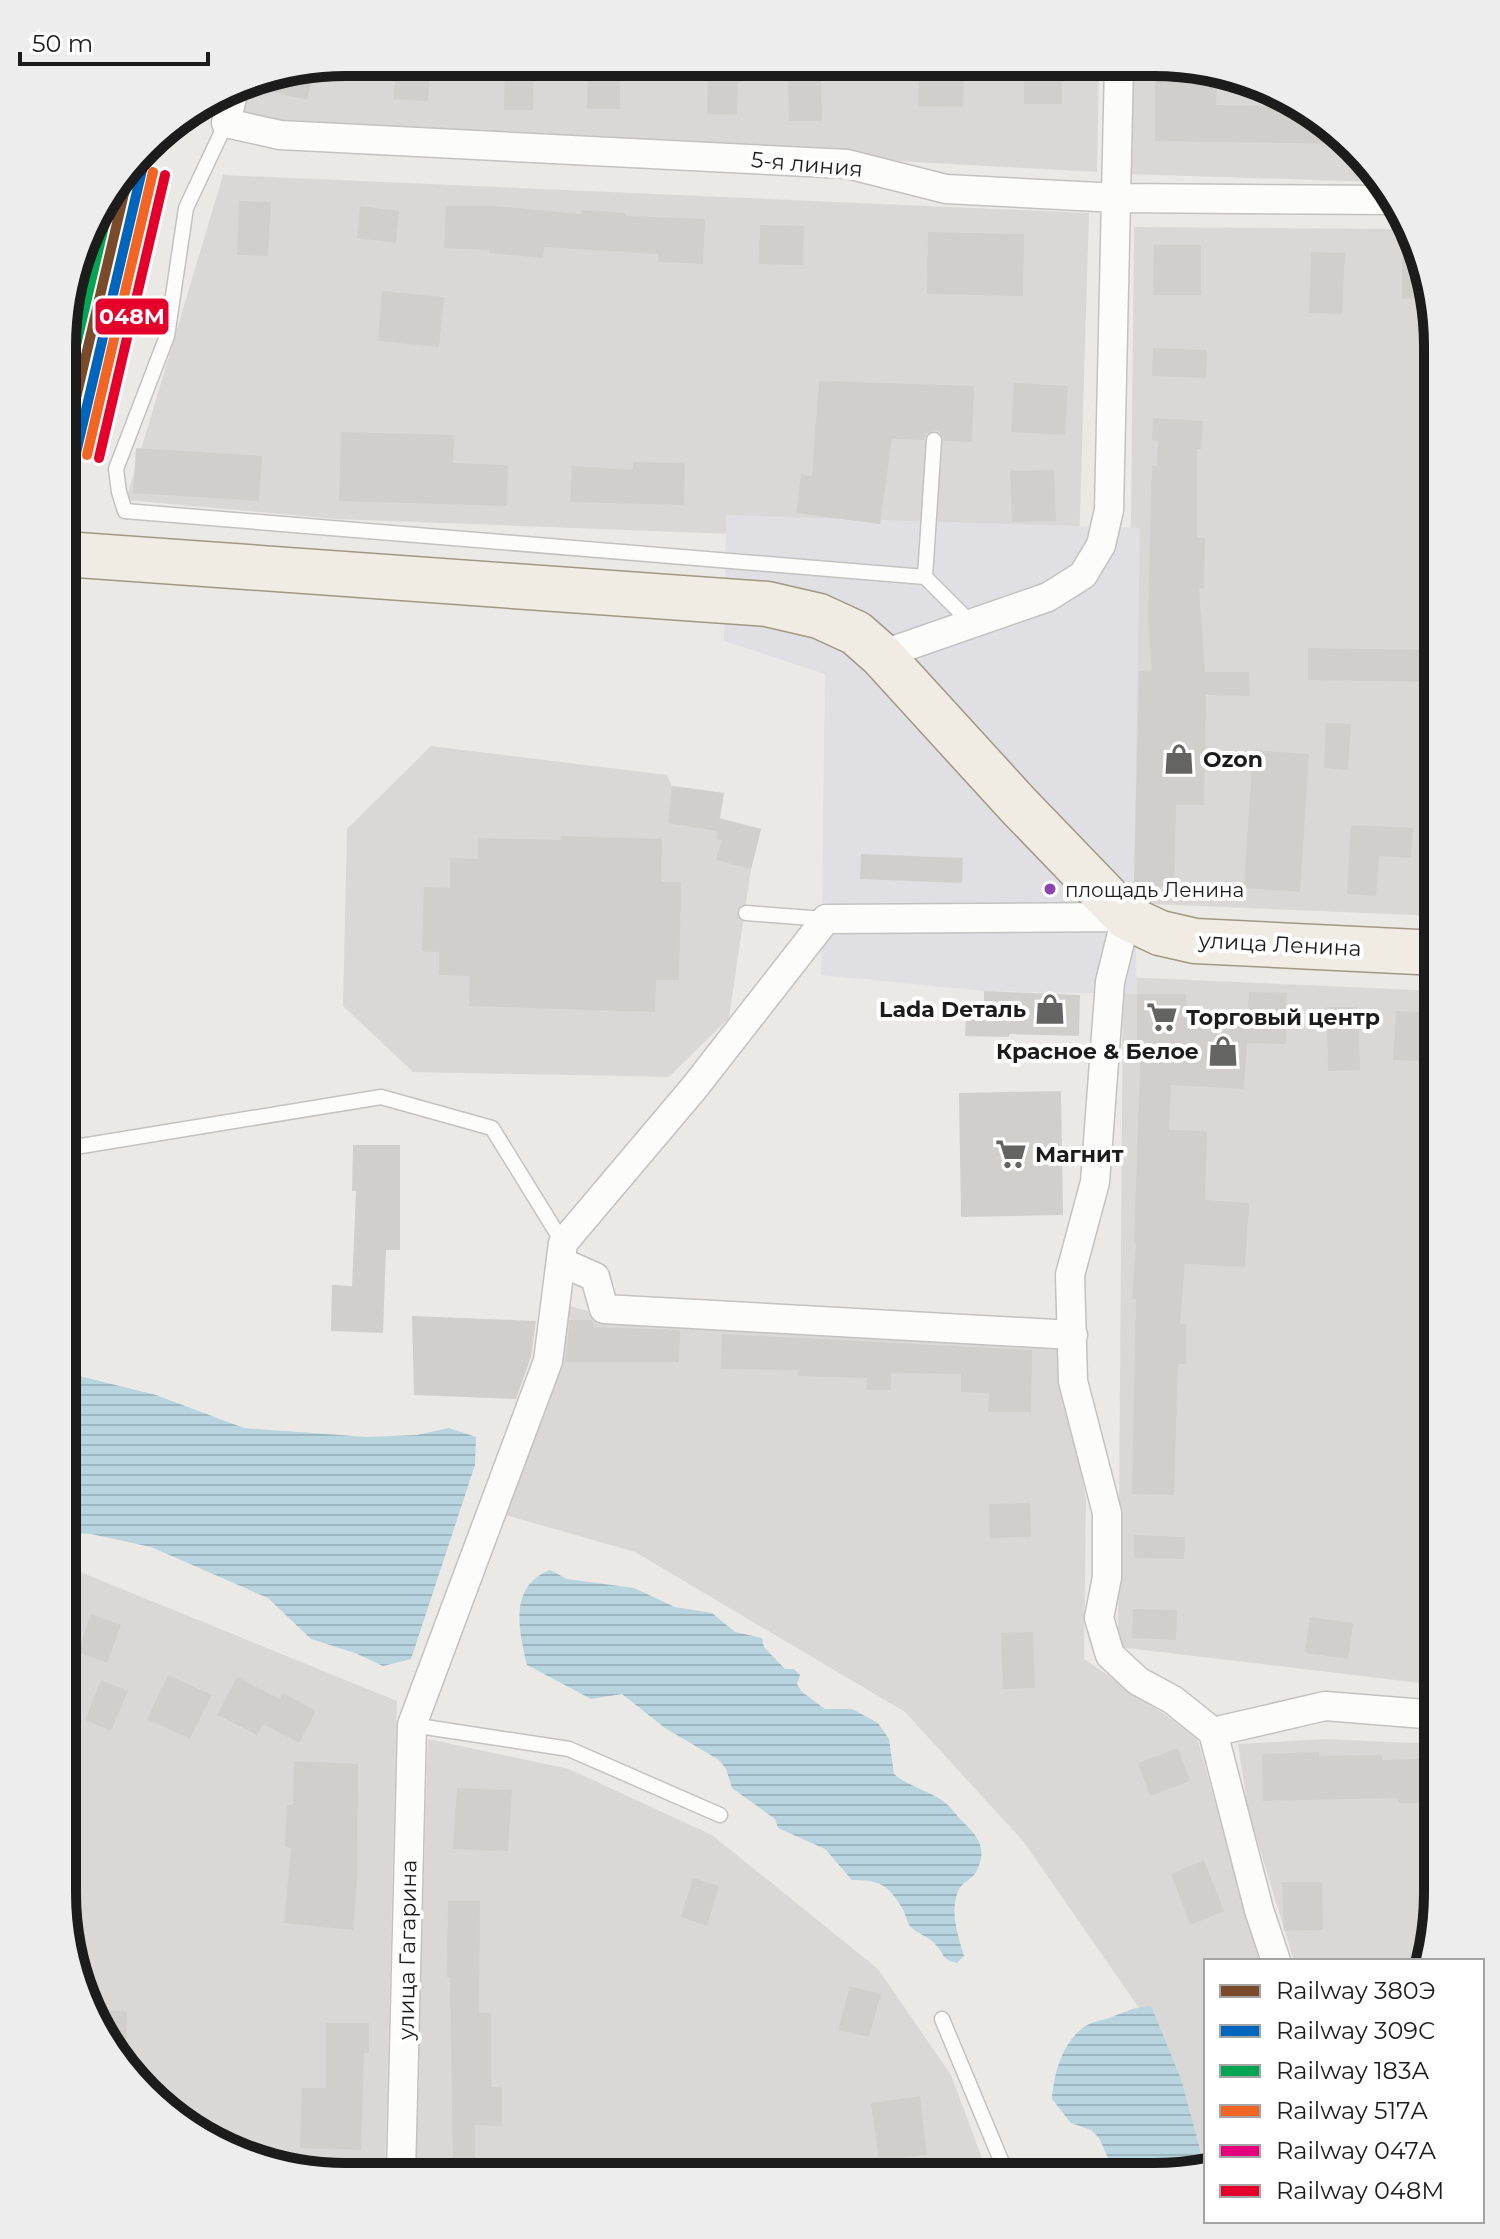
<svg xmlns="http://www.w3.org/2000/svg" width="1500" height="2239" font-family="Montserrat,sans-serif">
<style>
.residential{fill:#dad8d6}
.religious{fill:#d9d8d6}
.plaza{fill:#e0dfe4}
.water{fill:url(#water-rules)}
.building{fill:#d1cfcc}
.lines{fill:none;stroke-linecap:round;stroke-linejoin:round}
.service-casing{stroke:#c3c2c1;stroke-width:17}
.minor-casing{stroke:#c3c2c1;stroke-width:31}
.primary-casing{stroke:#a19882;stroke-width:47}
.service{stroke:#fcfcfb;stroke-width:14}
.minor{stroke:#fcfcfb;stroke-width:28}
.primary{stroke:#f0ebe3;stroke-width:44}
.rail-1-casing{stroke:#fff;stroke-width:16}
.rail-2-casing{stroke:#fff;stroke-width:16}
.rail-3-casing{stroke:#fff;stroke-width:16}
.rail-4-casing{stroke:#fff;stroke-width:16}
.rail-5-casing{stroke:#fff;stroke-width:16}
.rail-6-casing{stroke:#fff;stroke-width:16}
.rail-1{stroke:#7a4b2a;stroke-width:10}
.rail-2{stroke:#0065bd;stroke-width:10}
.rail-3{stroke:#00a651;stroke-width:10}
.rail-4{stroke:#f26522;stroke-width:10}
.rail-5{stroke:#e5007d;stroke-width:10}
.rail-6{stroke:#e4002b;stroke-width:10}
.bus-dot{fill:#8e44ad;stroke:#fff;stroke-width:3}
.labels{text-anchor:middle;stroke-width:8;stroke-linejoin:round;paint-order:stroke}
.bus-label{font-size:20px;fill:#1c1c1c;stroke:#fff;text-anchor:start}
.street-label{font-size:22px;fill:#1c1c1c;stroke:#fff}
.poi-label{font-size:22px;font-weight:bold;fill:#1c1c1c;stroke:#fff;text-anchor:start}
.rim{fill:none;stroke:#1c1c1c;stroke-width:10}
.line-badge{stroke:#fff;stroke-width:3}
.badge-label{font-size:22px;text-anchor:middle;font-weight:bold;fill:#fff}
</style>
<defs>
<pattern id="water-rules" width="6" height="5" patternUnits="userSpaceOnUse" patternTransform="scale(2)"><rect width="6" height="5" fill="#b8d5df"/><path d="M0 2.5h6" fill="none" stroke="#9eb6bf"/></pattern>
</defs>
<rect width="100%" height="100%" fill="#ebe9e5"/>
<path class="residential" d="M346,62L1099,64L1097,172L230,124L241,85L254,77Z
M1130,64H1192L1327,121L1375,182L1128,174Z
M223,175L1089,213L1079,547L336,519L126,500Z
M1134,227L1411,229L1416,237L1438,346V916L1127,903Z
M1123,977L1438,991L1437,1685L1118,1647Z
M560,1303L605,1316L1060,1346L1086,1501L1084,1659L1197,1737L1259,1961H1206V2164L1162,2041L1023,1841L905,1712L635,1552L502,1514Z
M63,1565L397,1701L385,2175H309L173,2119L84,2002L62,1893Z
M428,1739L569,1769L712,1835L878,1969L951,2075L989,2177L415,2175Z
M1324,1739L1437,1744V1912L1428,1961H1294L1248,1810L1238,1744Z"/>
<path class="religious" d="M431,746L667,775L672,786L724,793L720,818L761,829L751,869L729,1018L669,1077L413,1072L343,1006L347,829Z"/>
<path class="plaza" d="M726,515L1140,528L1134,885L1137,994L984,991L821,975L825,674L724,641Z"/>
<path class="water" d="M63,1372L156,1395L244,1428L367,1437L417,1435L449,1428L476,1437L475,1465L411,1659L383,1666L355,1653L311,1639L268,1598L151,1547L91,1534L63,1532Z
M550,1570L567,1579L634,1588L675,1607L712,1613L735,1632L762,1638L764,1647L785,1669H794L800,1675L797,1684L802,1692L825,1709H852L878,1723L889,1739L894,1774C910,1787 927,1790 943,1801C949,1805 955,1813 960,1819C977,1835 989,1848 976,1872C972,1879 963,1882 959,1889C949,1910 958,1936 964,1956L957,1963C940,1959 945,1954 935,1944C929,1936 916,1934 910,1926C906,1921 906,1914 902,1908C888,1884 879,1880 852,1880L825,1849L778,1828L775,1819L732,1788L726,1769L719,1760L665,1728L622,1694L591,1699L527,1665C519,1631 508,1586 550,1570Z
M1151,2006L1181,2079L1205,2167L1155,2177H1111L1108,2158L1099,2138L1091,2130L1071,2123L1052,2099C1054,2071 1064,2036 1091,2023C1096,2021 1103,2020 1109,2018C1126,2012 1130,2008 1151,2006Z"/>
<path class="building" d="M396,62H431L428,101L394,99Z
M505,62L534,63L533,110H504Z
M588,63H620V109H587Z
M1024,66H1062V104H1024Z
M294,71L313,75L307,100L250,86L248,81L254,77Z
M708,73L738,74L737,115L707,114Z
M919,73L964,74L963,107L918,106Z
M1155,78H1217L1216,105L1279,106V101L1327,121L1345,144L1155,141Z
M788,80H821L822,121H789Z
M239,201L271,202L268,256L237,255Z
M360,206L399,211L396,243L357,238Z
M446,206H494L581,214L582,210L626,213V216L705,219L703,264L658,262V254L544,247L543,258L490,253V250L444,248Z
M760,225L804,226L803,265L759,264Z
M928,232L1024,234L1023,296L927,294Z
M1154,245H1201V295H1153Z
M1311,252L1345,253L1342,314L1309,313Z
M1402,255H1420L1429,298L1402,299Z
M382,291L444,297L439,347L378,341Z
M1153,348L1207,350L1206,378L1152,376Z
M819,381L974,386L972,442L944,441L940,432L934,430L926,434L924,440L892,439L880,524L796,513L801,474L812,476Z
M1014,383L1068,386L1065,435L1011,432Z
M1153,418L1203,421L1201,449H1197V538H1205L1204,589L1199,588L1205,672H1249L1250,696L1206,695L1204,805H1176L1174,887L1134,885L1139,671L1152,672L1148,617L1152,466H1157L1158,441L1152,440Z
M341,432L454,435L453,463L508,465L507,506L339,501Z
M136,448L262,456L259,501L133,493Z
M633,462L685,463L684,505L570,502L572,466L633,470Z
M1054,470L1056,521L1012,522L1010,471Z
M1308,648L1438,650V682L1308,680Z
M1326,723L1351,724L1348,770L1324,768Z
M1253,750L1309,754L1300,892L1244,888Z
M672,786L724,793L718,828L720,819L761,829L751,869L716,860L722,840L716,839L717,831L668,823Z
M1351,825L1413,828L1411,858L1379,856L1376,896L1347,894Z
M561,836L662,839L661,882H681L679,980H656L655,1012L469,1006L470,976L439,975V952L422,951L424,887L450,888V858L478,859V838L560,840Z
M861,854L963,858L962,883L860,879Z
M984,991L1080,995L1079,1036L1009,1034V1037L965,1036L966,1011L984,1010Z
M1249,992L1287,993L1286,1044L1247,1043L1244,1089L1171,1085L1169,1130L1207,1131L1205,1200L1249,1203L1245,1267L1185,1264L1180,1324H1186V1364H1178L1174,1495L1132,1494L1136,1299H1132L1136,1243H1134L1141,1040H1137V994H1186L1187,1008L1248,1011Z
M1327,1007H1358L1360,1070L1328,1071Z
M1396,1011L1433,1013L1431,1061L1393,1060Z
M1061,1091L1063,1215L961,1217L959,1093Z
M353,1145H400V1250H386L383,1333L331,1331L332,1285L352,1286L356,1191H352Z
M412,1316L536,1321L531,1357L516,1399L414,1395Z
M570,1320H592L594,1327L680,1330L679,1362H565Z
M722,1334L1032,1350L1031,1412H988L989,1393L961,1392V1374L891,1373V1390H866L867,1378L798,1376V1370L721,1369Z
M1030,1503L1031,1537L990,1538L989,1504Z
M1134,1535L1185,1537L1184,1559L1134,1558Z
M1133,1609L1177,1610L1176,1640L1132,1638Z
M91,1614L121,1625L107,1663L78,1652Z
M1310,1617L1353,1623L1348,1659L1305,1653Z
M1033,1632L1035,1688L1003,1689L1001,1633Z
M168,1675L212,1695L190,1739L147,1719Z
M237,1677L280,1699L283,1693L316,1711L299,1743L263,1724L257,1735L217,1715Z
M101,1680L128,1691L111,1731L85,1720Z
M1178,1748L1190,1781L1150,1796L1138,1763Z
M1319,1752V1756L1382,1755L1383,1760L1422,1759L1423,1803H1398V1798L1263,1801L1262,1754Z
M294,1761L358,1764L357,1882L353,1930L284,1923L291,1848L285,1847L287,1805H293Z
M457,1788L512,1790L508,1851L453,1849Z
M1204,1860L1224,1911L1190,1925L1171,1874Z
M693,1878L719,1886L707,1926L681,1917Z
M1282,1882H1322L1323,1930L1284,1931Z
M448,1901H480L479,2013H491V2087H502V2126L475,2125V2175H453L450,1977H447Z
M850,1986L881,1994L869,2037L838,2030Z
M90,2010L127,2011L126,2057Z
M326,2023H369V2053H364L361,2150L300,2148L302,2088H326Z
M920,2096L927,2155L879,2160L871,2103Z"/>
<g class="lines">
<defs>
<path id="service" d="M226,123L186,208L167,336L116,469L119,492L125,511L925,577
M934,440L925,577L971,623
M746,913L825,919
M63,1149L381,1097L492,1128L563,1243
M412,1725L569,1749L720,1815
M942,2019L1008,2177"/>
<path id="minor" d="M234,89L226,123L280,135L847,164L946,189L1118,198L1388,200
M881,655L1048,597L1083,575L1101,545L1109,510L1119,64
M561,1262L595,1277L604,1309L1073,1335
M1213,1732L1259,1910L1276,1961
M1213,1732L1325,1706L1437,1715
M401,2175L412,1725L548,1361L563,1243L694,1088L826,919L1126,917L1110,982L1095,1182L1070,1275L1073,1381L1107,1513V1577L1099,1618L1110,1655L1138,1681L1173,1700L1213,1732"/>
<path id="primary" d="M64,554L767,604L819,616L856,633L881,655L1018,805L1126,917L1160,933L1195,941L1438,953"/>
</defs>
<use href="#service" class="service-casing"/>
<use href="#minor" class="minor-casing"/>
<use href="#primary" class="primary-casing"/>
<use href="#service" class="service"/>
<use href="#minor" class="minor"/>
<use href="#primary" class="primary"/>
<defs>
<path id="rail-1" d="M64,449L130,168"/>
<path id="rail-2" d="M76,453L142,170"/>
<path id="rail-3" d="M64,396L113,188"/>
<path id="rail-4" d="M87,455L153,172"/>
<path id="rail-5" d="M64,342L90,233"/>
<path id="rail-6" d="M99,458L165,175"/>
</defs>
<use href="#rail-1" class="rail-1-casing"/>
<use href="#rail-2" class="rail-2-casing"/>
<use href="#rail-3" class="rail-3-casing"/>
<use href="#rail-4" class="rail-4-casing"/>
<use href="#rail-5" class="rail-5-casing"/>
<use href="#rail-6" class="rail-6-casing"/>
<use href="#rail-1" class="rail-1"/>
<use href="#rail-2" class="rail-2"/>
<use href="#rail-3" class="rail-3"/>
<use href="#rail-4" class="rail-4"/>
<use href="#rail-5" class="rail-5"/>
<use href="#rail-6" class="rail-6"/>
</g>
<defs>
<symbol id="shop-bare" viewBox="-9 -9 18 18"><path d="M-5-2.5h2.3a2.7 3.5 0 0 1 5.4 0H5L5.5 6h-11ZM-1.5-2.5h3a1.5 2.3 0 0 0-3 0Z" fill="#646462" stroke="#fff" stroke-width="2.5" paint-order="stroke"/></symbol>
<symbol id="supermarket-bare" viewBox="-9 -9 18 18"><path d="M-6-5.5h2.5l.6 2H6L4.5 2H-2.5L-4.4-4H-6ZM-1.5 3.2a1.3 1.3 0 1 0 .1 0ZM3 3.2a1.3 1.3 0 1 0 .1 0Z" fill="#646462" stroke="#fff" stroke-width="2.5" paint-order="stroke"/></symbol>
</defs>
<g fill-rule="evenodd">
<use href="#shop-bare" x="1157" y="737" width="44" height="44"/>
<use href="#shop-bare" x="1028" y="987" width="44" height="44"/>
<use href="#supermarket-bare" x="1140" y="995" width="44" height="44"/>
<use href="#shop-bare" x="1201" y="1029" width="44" height="44"/>
<use href="#supermarket-bare" x="989" y="1132" width="44" height="44"/>
</g>
<circle class="bus-dot" cx="1050" cy="889" r="7"/>
<g class="labels">
<g class="bus-label">
<text x="1065" y="897">площадь Ленина</text>
</g>
<g class="street-label">
<text transform="translate(807 164) rotate(5)" y="8">5-я линия</text>
<text transform="translate(1280 944) rotate(3)" y="8">улица Ленина</text>
<text transform="translate(407 1950) rotate(-89)" y="8">улица Гагарина</text>
</g>
<g class="poi-label">
<text x="1203" y="767">Ozon</text>
<text x="1026" y="1017" text-anchor="end">Lada Dеталь</text>
<text x="1186" y="1025">Торговый центр</text>
<text x="1199" y="1059" text-anchor="end">Красное &amp; Белое</text>
<text x="1035" y="1162">Магнит</text>
</g>
</g>
<path d="M0 0H1500V2239H0ZM346 76H1154A270 270 0 0 1 1424 346V1893A270 270 0 0 1 1154 2163H346A270 270 0 0 1 76 1893V346A270 270 0 0 1 346 76Z" fill="#ededed" fill-rule="evenodd"/>
<path class="rim" d="M346 76H1154A270 270 0 0 1 1424 346V1893A270 270 0 0 1 1154 2163H346A270 270 0 0 1 76 1893V346A270 270 0 0 1 346 76Z"/>
<rect class="line-badge" x="94" y="297" width="76" height="39" rx="8" fill="#e4002b"/>
<g class="badge-label">
<text x="132" y="324">048М</text>
</g>
<rect x="1204" y="1959" width="280" height="264" fill="#ffffff" stroke="#a4a4a4" stroke-width="2"/>
<rect x="1220" y="1985" width="40" height="12" fill="#7a4b2a" stroke="#a4a4a4" stroke-width="2"/>
<text x="1276" y="1999" font-size="24" fill="#1c1c1c">Railway 380Э</text>
<rect x="1220" y="2025" width="40" height="12" fill="#0065bd" stroke="#a4a4a4" stroke-width="2"/>
<text x="1276" y="2039" font-size="24" fill="#1c1c1c">Railway 309С</text>
<rect x="1220" y="2065" width="40" height="12" fill="#00a651" stroke="#a4a4a4" stroke-width="2"/>
<text x="1276" y="2079" font-size="24" fill="#1c1c1c">Railway 183А</text>
<rect x="1220" y="2105" width="40" height="12" fill="#f26522" stroke="#a4a4a4" stroke-width="2"/>
<text x="1276" y="2119" font-size="24" fill="#1c1c1c">Railway 517А</text>
<rect x="1220" y="2145" width="40" height="12" fill="#e5007d" stroke="#a4a4a4" stroke-width="2"/>
<text x="1276" y="2159" font-size="24" fill="#1c1c1c">Railway 047А</text>
<rect x="1220" y="2185" width="40" height="12" fill="#e4002b" stroke="#a4a4a4" stroke-width="2"/>
<text x="1276" y="2199" font-size="24" fill="#1c1c1c">Railway 048М</text>
<path d="M20 52v12h188v-12" fill="none" stroke="#1c1c1c" stroke-width="4"/>
<text x="32" y="52" font-size="24" fill="#1c1c1c" stroke="#ffffff" stroke-width="6" paint-order="stroke">50 m</text>
</svg>
